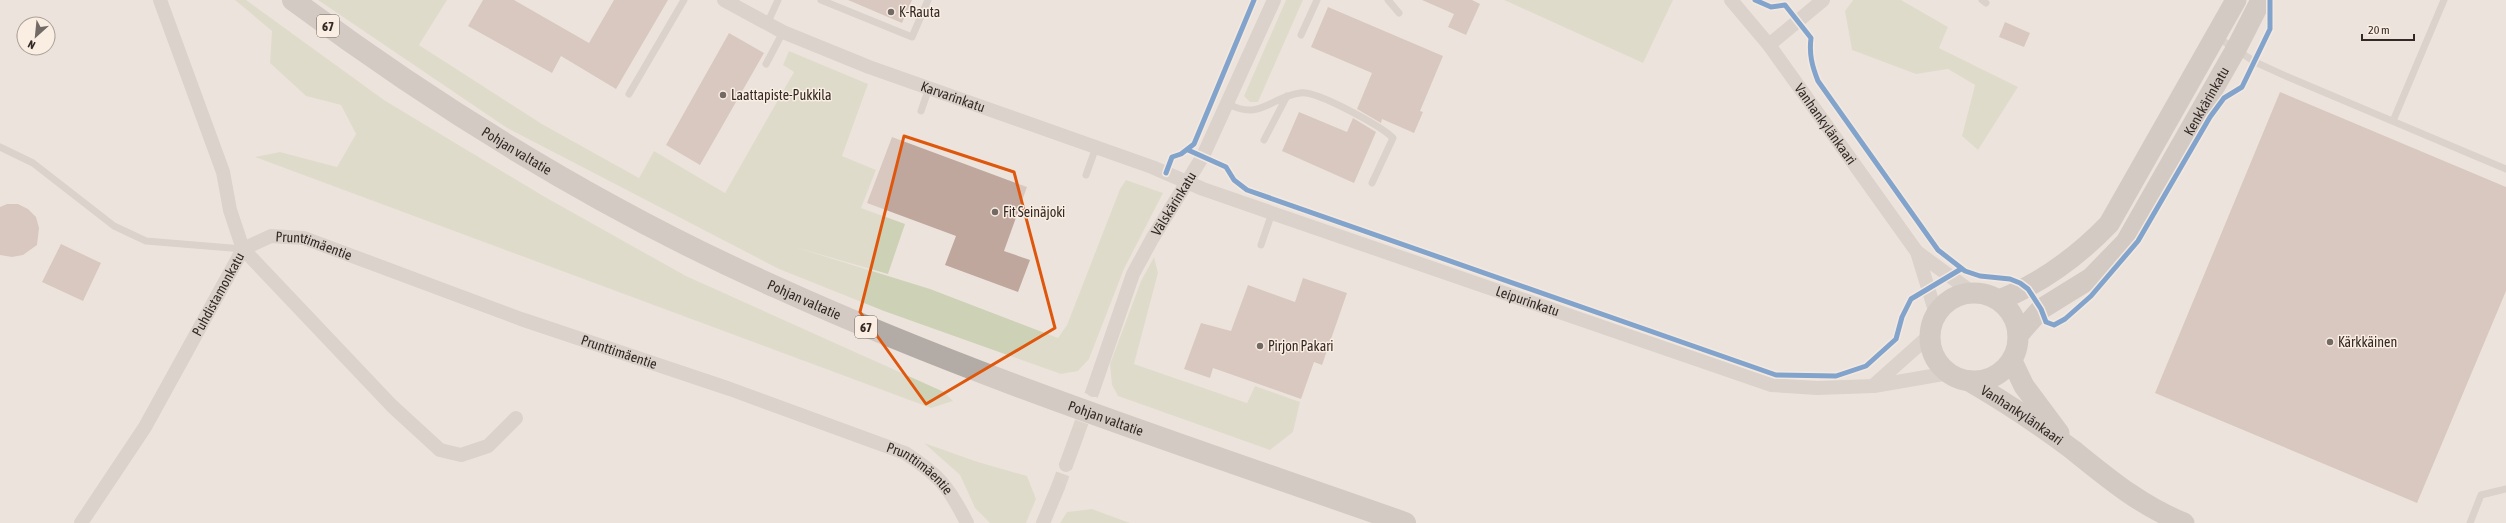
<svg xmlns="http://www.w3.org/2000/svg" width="2506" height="523" font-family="'Asap Condensed',sans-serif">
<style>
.green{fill:#cdd1b6}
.building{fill:#c0a79d}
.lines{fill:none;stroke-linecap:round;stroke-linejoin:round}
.street-tunnel{stroke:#c7bfb7;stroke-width:14;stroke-dasharray:14 7;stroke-linecap:butt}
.lane{stroke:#c4bcb6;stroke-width:7}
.street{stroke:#c4bcb6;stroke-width:14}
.secondary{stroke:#b5aca6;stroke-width:21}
.primary{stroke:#b3aba5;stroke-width:22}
.cycleway-casing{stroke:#faeee3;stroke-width:8}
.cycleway{stroke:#0057b8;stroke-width:5}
.marked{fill:none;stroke:#df570d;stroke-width:3;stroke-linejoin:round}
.poi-dot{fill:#746a65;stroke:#faeee3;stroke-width:1.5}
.labels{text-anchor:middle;stroke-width:3;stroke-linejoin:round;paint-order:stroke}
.shield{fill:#faeee3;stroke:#6f645e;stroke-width:1}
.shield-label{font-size:13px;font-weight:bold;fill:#342925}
.poi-label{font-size:14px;fill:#342925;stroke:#faeee3;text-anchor:start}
.street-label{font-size:14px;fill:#342925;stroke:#faeee3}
</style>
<rect width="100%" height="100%" fill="#ece4dc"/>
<path class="green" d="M235,0H246L384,100L545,197L686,276L944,392L953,401L931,408L255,157L280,152L337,167L356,134L341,105L306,96L270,63L272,31Z
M318,0H447L419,45L542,124L639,178L654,151L725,193L794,72L783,65L789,51L868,84L842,156L876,170L861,208L905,224L888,274L791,246L930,289L1058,338L1067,325L1120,189L1126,180L1163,193L1124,269L1089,359L1078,371L1061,374L884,311L779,269L507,128Z
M1286,0H1303L1258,102H1250L1244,96Z
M1504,0H1673L1643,63Z
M1853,0H1901L1948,27L1939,48L2018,87L1978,150L1962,136L1975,85L1948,69L1916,74L1852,50L1845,11Z
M1154,257L1158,273L1134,364L1247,403L1255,386L1300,402L1293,432L1270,450L1118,396L1112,385L1110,364L1141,281Z
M924,443L978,462L1027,476L1036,499L1026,523H990L975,508L960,475Z
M1092,509L1130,523H1060L1067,512Z"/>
<path class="building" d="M483,0H514L589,43L614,0H668L616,89L561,56L552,73L468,26Z
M848,0H912L902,23Z
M1422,0H1472L1480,4L1466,35L1448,27L1454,14Z
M1328,7L1443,56L1420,111L1423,112L1414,133L1382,119L1381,123L1357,109L1372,73L1311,47Z
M2005,22L2030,33L2024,47L1999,37Z
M729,33L764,53L700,165L666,145Z
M2280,92L2506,187V291L2417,503L2155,393Z
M1299,112L1347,132L1353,118L1376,132L1354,183L1282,151Z
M892,137L1027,187L1004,251L1030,260L1018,292L945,265L956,236L867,203Z
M7,204H18L28,209L36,217L39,228L37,245L23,255L12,257L0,255V207Z
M61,244L101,263L83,301L42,282Z
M1303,278L1347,293L1322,365L1314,362L1301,399L1213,368L1210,378L1184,369L1201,323L1231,331L1248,285L1295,302Z"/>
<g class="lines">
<path class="street-tunnel" d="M1077,435L1093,390
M1058,487L1066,465"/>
<path class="lane" d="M821,0L912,37L928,0
M1388,0L1399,13
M1982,0L1986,3
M767,24L778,0
M1301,35L1317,0
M2217,37L2255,62L2288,77L2506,169
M766,64L783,32
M629,94L684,0
M1228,104C1261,121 1270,97 1300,93C1316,90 1381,126 1393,138L1372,183
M921,111L929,88
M2393,121L2444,0
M1264,140L1287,96
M0,147L33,163L114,226L146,241L243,249
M1086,175L1096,147
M1261,245L1272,213
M2470,523L2481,495L2506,489"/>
<g class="street">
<path d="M160,0L223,172L230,210L243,249L392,406L440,450L461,455L488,446L516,418"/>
<path id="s1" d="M724,0L783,32L869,67L1152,167L1203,189L1272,213L1771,385L1817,388L1874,386L1949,373"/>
<path id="s2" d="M1731,0L1769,45L1917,252L1936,314"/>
<path d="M1769,45L1823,0"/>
<path id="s3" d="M243,249L271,236L304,238L521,319L730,389L905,453C939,475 949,487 967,523"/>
<path d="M1917,252L1973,293"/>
<path d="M1874,385L1930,335"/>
<path id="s4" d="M1093,390L1133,274L1152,239L1203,156L1274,0"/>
<path d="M1066,465L1077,435"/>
<path id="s5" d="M81,523L145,427L243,249"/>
<path d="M1043,523L1058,487"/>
</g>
<g class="secondary">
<circle cx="1974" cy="337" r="44"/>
<path d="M1999,300C2042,283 2077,257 2109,224L2236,0"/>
<path id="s6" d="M2018,335L2041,309L2091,278L2126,242L2236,49L2261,0"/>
<path d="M2012,361L2024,386L2059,433"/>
<path id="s7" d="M1969,381C2005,402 2040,425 2073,450C2109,479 2141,506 2184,523"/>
</g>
<path class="primary" id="s8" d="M293,0C445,113 605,211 778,288C981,380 1195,449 1405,523"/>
<defs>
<path id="cycleway" d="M1755,0L1771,7L1785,5L1811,38C1809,54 1812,66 1818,81L1938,250L1965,271L1980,276L2010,279L2020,283L2028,289L2041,309L2046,322L2054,325L2065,319L2091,296L2138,241L2210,117L2224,98L2242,87L2270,29V0
M1188,150L1226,167L1234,180L1247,190L1776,375L1836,376L1866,366L1896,339L1902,317L1911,299L1961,269
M1166,173L1172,157L1181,154L1194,144L1254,0"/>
</defs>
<use href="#cycleway" class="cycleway-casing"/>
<use href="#cycleway" class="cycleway"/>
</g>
<path d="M0 0H2506V523H0ZM904,136L1014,172L1055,328L926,404L860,312Z" fill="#ece4dc" fill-opacity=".55" fill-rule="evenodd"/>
<path class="marked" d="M904,136L1014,172L1055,328L926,404L860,312Z"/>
<g class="poi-dot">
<circle cx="891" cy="12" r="4"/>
<circle cx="723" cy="95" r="4"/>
<circle cx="995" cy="212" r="4"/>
<circle cx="2330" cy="342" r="4"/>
<circle cx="1260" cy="346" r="4"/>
</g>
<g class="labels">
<g class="shield">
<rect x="317" y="15" width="22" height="22" rx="3"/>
<rect x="855" y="316" width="22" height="22" rx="3"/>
</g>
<g class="shield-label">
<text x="328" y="31">67</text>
<text x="866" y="332">67</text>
</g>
<g class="poi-label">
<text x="899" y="17">K-Rauta</text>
<text x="731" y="100">Laattapiste-Pukkila</text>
<text x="1003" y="217">Fit Seinäjoki</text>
<text x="2338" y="347">Kärkkäinen</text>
<text x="1268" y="351">Pirjon Pakari</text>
</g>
<g class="street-label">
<text dy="5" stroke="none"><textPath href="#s1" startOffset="249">Karvarinkatu</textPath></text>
<text dy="5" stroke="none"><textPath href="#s6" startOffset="306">Kenkkärinkatu</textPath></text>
<text dy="5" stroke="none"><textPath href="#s2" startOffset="156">Vanhankylänkaari</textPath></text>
<text dy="5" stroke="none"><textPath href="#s8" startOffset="270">Pohjan valtatie</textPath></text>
<text dy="5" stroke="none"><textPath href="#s4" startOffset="204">Välskärinkatu</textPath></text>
<text dy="5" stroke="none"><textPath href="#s3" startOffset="75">Prunttimäentie</textPath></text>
<text dy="5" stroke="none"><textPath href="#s5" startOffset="267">Puhdistamonkatu</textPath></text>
<text dy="5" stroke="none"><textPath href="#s8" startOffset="594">Pohjan valtatie</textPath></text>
<text dy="5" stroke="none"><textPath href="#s1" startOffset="859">Leipurinkatu</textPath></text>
<text dy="5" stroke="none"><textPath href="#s3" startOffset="399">Prunttimäentie</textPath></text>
<text dy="5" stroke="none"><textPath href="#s7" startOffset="63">Vanhankylänkaari</textPath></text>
<text dy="5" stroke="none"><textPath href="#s8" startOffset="918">Pohjan valtatie</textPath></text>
<text dy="5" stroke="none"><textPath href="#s3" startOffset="723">Prunttimäentie</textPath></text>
</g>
</g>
<g transform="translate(36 36) rotate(207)"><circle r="19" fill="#faeee3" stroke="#ab9f97"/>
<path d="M0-3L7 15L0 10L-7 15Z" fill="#746a65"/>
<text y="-6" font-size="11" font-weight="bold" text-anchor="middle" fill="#342925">N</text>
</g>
<path d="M2362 34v6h52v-6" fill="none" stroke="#342925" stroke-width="2"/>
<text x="2368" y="34" font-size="12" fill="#342925" stroke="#faeee3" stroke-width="3" paint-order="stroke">20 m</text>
</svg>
